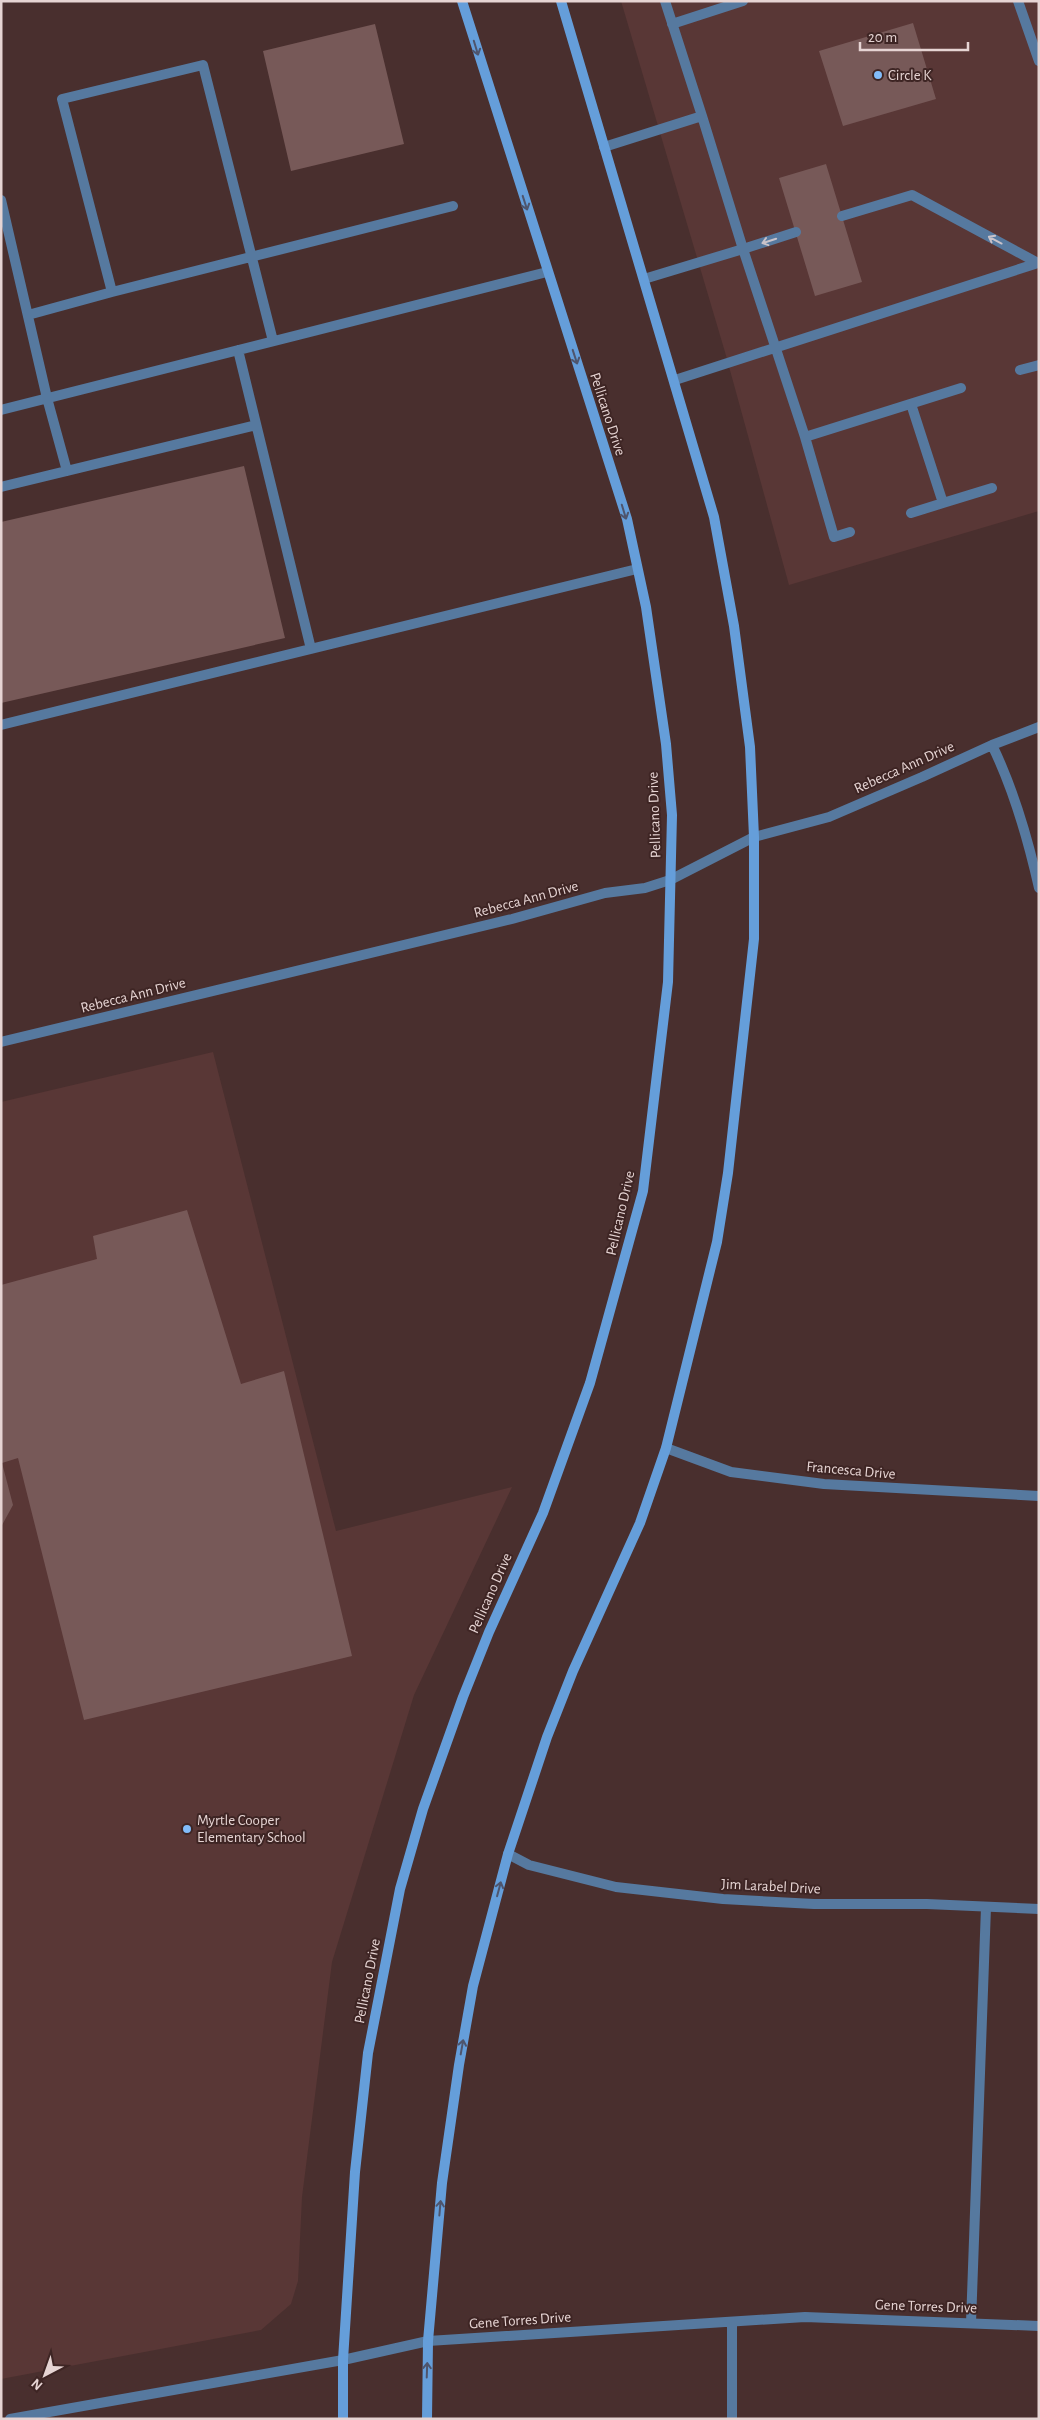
<svg xmlns="http://www.w3.org/2000/svg" width="1040" height="2420" font-family="'Alegreya Sans',sans-serif">
<style>
.built{fill:#593736}
.building{fill:#775958}
.lines{fill:none;stroke-linecap:round;stroke-linejoin:round}
.service{stroke:#56799f;stroke-width:10}
.minor{stroke:#56799f;stroke-width:10}
.tertiary{stroke:#56799f;stroke-width:10}
.secondary{stroke:#659eda;stroke-width:10}
.oneway{stroke:#4e556d}
.oneway2{stroke:#c9c2c9}
.poi-dot{fill:#82bcfa;stroke:#3e2524;stroke-width:2}
.labels{text-anchor:middle;stroke-width:4;stroke-linejoin:round;paint-order:stroke}
.poi-label{font-size:15px;fill:#e6d4d3;stroke:#3e2524;text-anchor:start}
.street-label{font-size:15px;fill:#e6d4d3;stroke:#3e2524}
</style>
<rect width="100%" height="100%" fill="#492f2e"/>
<path class="built" d="M621,1H1039V511L789,585L725,352Z
M213,1052L336,1531L512,1487L414,1695L332,1962L302,2197L298,2281L291,2304L261,2330L1,2379V1102Z"/>
<path class="building" d="M913,23L936,99L843,126L819,51Z
M375,24L404,144L291,171L263,51Z
M826,164L862,282L815,296L779,178Z
M244,466L285,638L1,703V522Z
M187,1210L241,1384L284,1371L352,1656L84,1720L18,1458L2,1463L13,1505L1,1527V1285L97,1259L93,1236Z"/>
<g class="lines">
<path class="service" d="M1018,1L1039,61
M672,24L743,1
M702,116L743,249L796,232
M604,147L702,116L665,1
M1,200L47,398L67,471
M842,216L912,195L1038,263
M644,279L743,249L805,437L834,537L850,532
M28,315L112,292
M273,341C249,249 226,157 203,65L62,99L112,292L453,206
M238,350L311,649
M1020,370L1039,365
M675,380L1038,263
M911,404L943,503L992,488
M1,410L547,272
M805,437L961,388
M1,487L256,425
M911,513L943,503
M1,725L637,569
M971,2323L986,1907"/>
<path class="minor" d="M992,745C1014,790 1028,839 1039,888
M1,1042L512,919L605,893L645,888L670,880L754,837L829,817L922,777L992,745L1039,727
M666,1448L731,1472L824,1484L1039,1496
M508,1854L529,1865L616,1887L723,1899L814,1904H927L1039,1909
M732,2322V2419
M428,2341L805,2317L1039,2326"/>
<path class="tertiary" d="M10,2419L343,2360L428,2341"/>
<path class="secondary" d="M343,2419V2360L355,2172L368,2053L400,1889L423,1809L463,1697L489,1632L543,1513L590,1383L643,1191L668,982L672,815L666,744L646,607L627,519L462,1
M427,2419L428,2341L442,2183L459,2065L473,1986L508,1854L547,1737L573,1671L640,1523L666,1448L717,1242L728,1173L754,939V837L750,747L734,626L714,517L561,1"/>
</g>
<defs><path id="oneway-shaft" d="M-6 0H5M1.5-3L5.5 0L1.5 3" fill="none" stroke-width="1.6" stroke-linecap="round" stroke-linejoin="round" transform="scale(1.25)"/></defs>
<g class="oneway">
<use href="#oneway-shaft" transform="translate(476 48) rotate(73)"/>
<use href="#oneway-shaft" transform="translate(525 203) rotate(72)"/>
<use href="#oneway-shaft" transform="translate(575 357) rotate(72)"/>
<use href="#oneway-shaft" transform="translate(624 512) rotate(73)"/>
<use href="#oneway-shaft" transform="translate(499 1889) rotate(-75)"/>
<use href="#oneway-shaft" transform="translate(462 2047) rotate(-80)"/>
<use href="#oneway-shaft" transform="translate(440 2208) rotate(-85)"/>
<use href="#oneway-shaft" transform="translate(427 2370) rotate(-88)"/>
</g>
<g class="oneway2">
<use href="#oneway-shaft" transform="translate(995 240) rotate(-152)"/>
<use href="#oneway-shaft" transform="translate(769 241) rotate(162)"/>
</g>
<g class="poi-dot">
<circle cx="878" cy="75" r="5"/>
<circle cx="187" cy="1829" r="5"/>
</g>
<g class="labels">
<g class="poi-label">
<text x="888" y="80">Circle K</text>
<text x="197" y="1825">Myrtle Cooper<tspan x="197" dy="17">Elementary School</tspan></text>
</g>
<g class="street-label">
<text transform="translate(608 414) rotate(72)" y="5">Pellicano Drive</text>
<text transform="translate(904 767) rotate(-24)" y="5">Rebecca Ann Drive</text>
<text transform="translate(654 815) rotate(-92)" y="5">Pellicano Drive</text>
<text transform="translate(526 899) rotate(-15)" y="5">Rebecca Ann Drive</text>
<text transform="translate(133 995) rotate(-14)" y="5">Rebecca Ann Drive</text>
<text transform="translate(620 1213) rotate(-77)" y="5">Pellicano Drive</text>
<text transform="translate(851 1470) rotate(5)" y="5">Francesca Drive</text>
<text transform="translate(490 1593) rotate(-66)" y="5">Pellicano Drive</text>
<text transform="translate(771 1886) rotate(3)" y="5">Jim Larabel Drive</text>
<text transform="translate(367 1981) rotate(-79)" y="5">Pellicano Drive</text>
<text transform="translate(926 2306) rotate(2)" y="5">Gene Torres Drive</text>
<text transform="translate(520 2320) rotate(-4)" y="5">Gene Torres Drive</text>
</g>
</g>
<rect width="1040" height="2420" fill="none" stroke="#e6d4d3" stroke-width="5"/>
<g transform="translate(45 2375) rotate(221)" stroke="#3e2524" stroke-width="4" paint-order="stroke">
<path d="M0-4L9 19L0 12L-9 19Z" fill="#e6d4d3"/>
<text y="-8" font-size="14" font-weight="bold" text-anchor="middle" fill="#e6d4d3">N</text>
</g>
<path d="M860 42v8h108v-8" fill="none" stroke="#e6d4d3" stroke-width="2.5"/>
<text x="868" y="42" font-size="15" fill="#e6d4d3" stroke="#3e2524" stroke-width="4" paint-order="stroke">20 m</text>
</svg>
